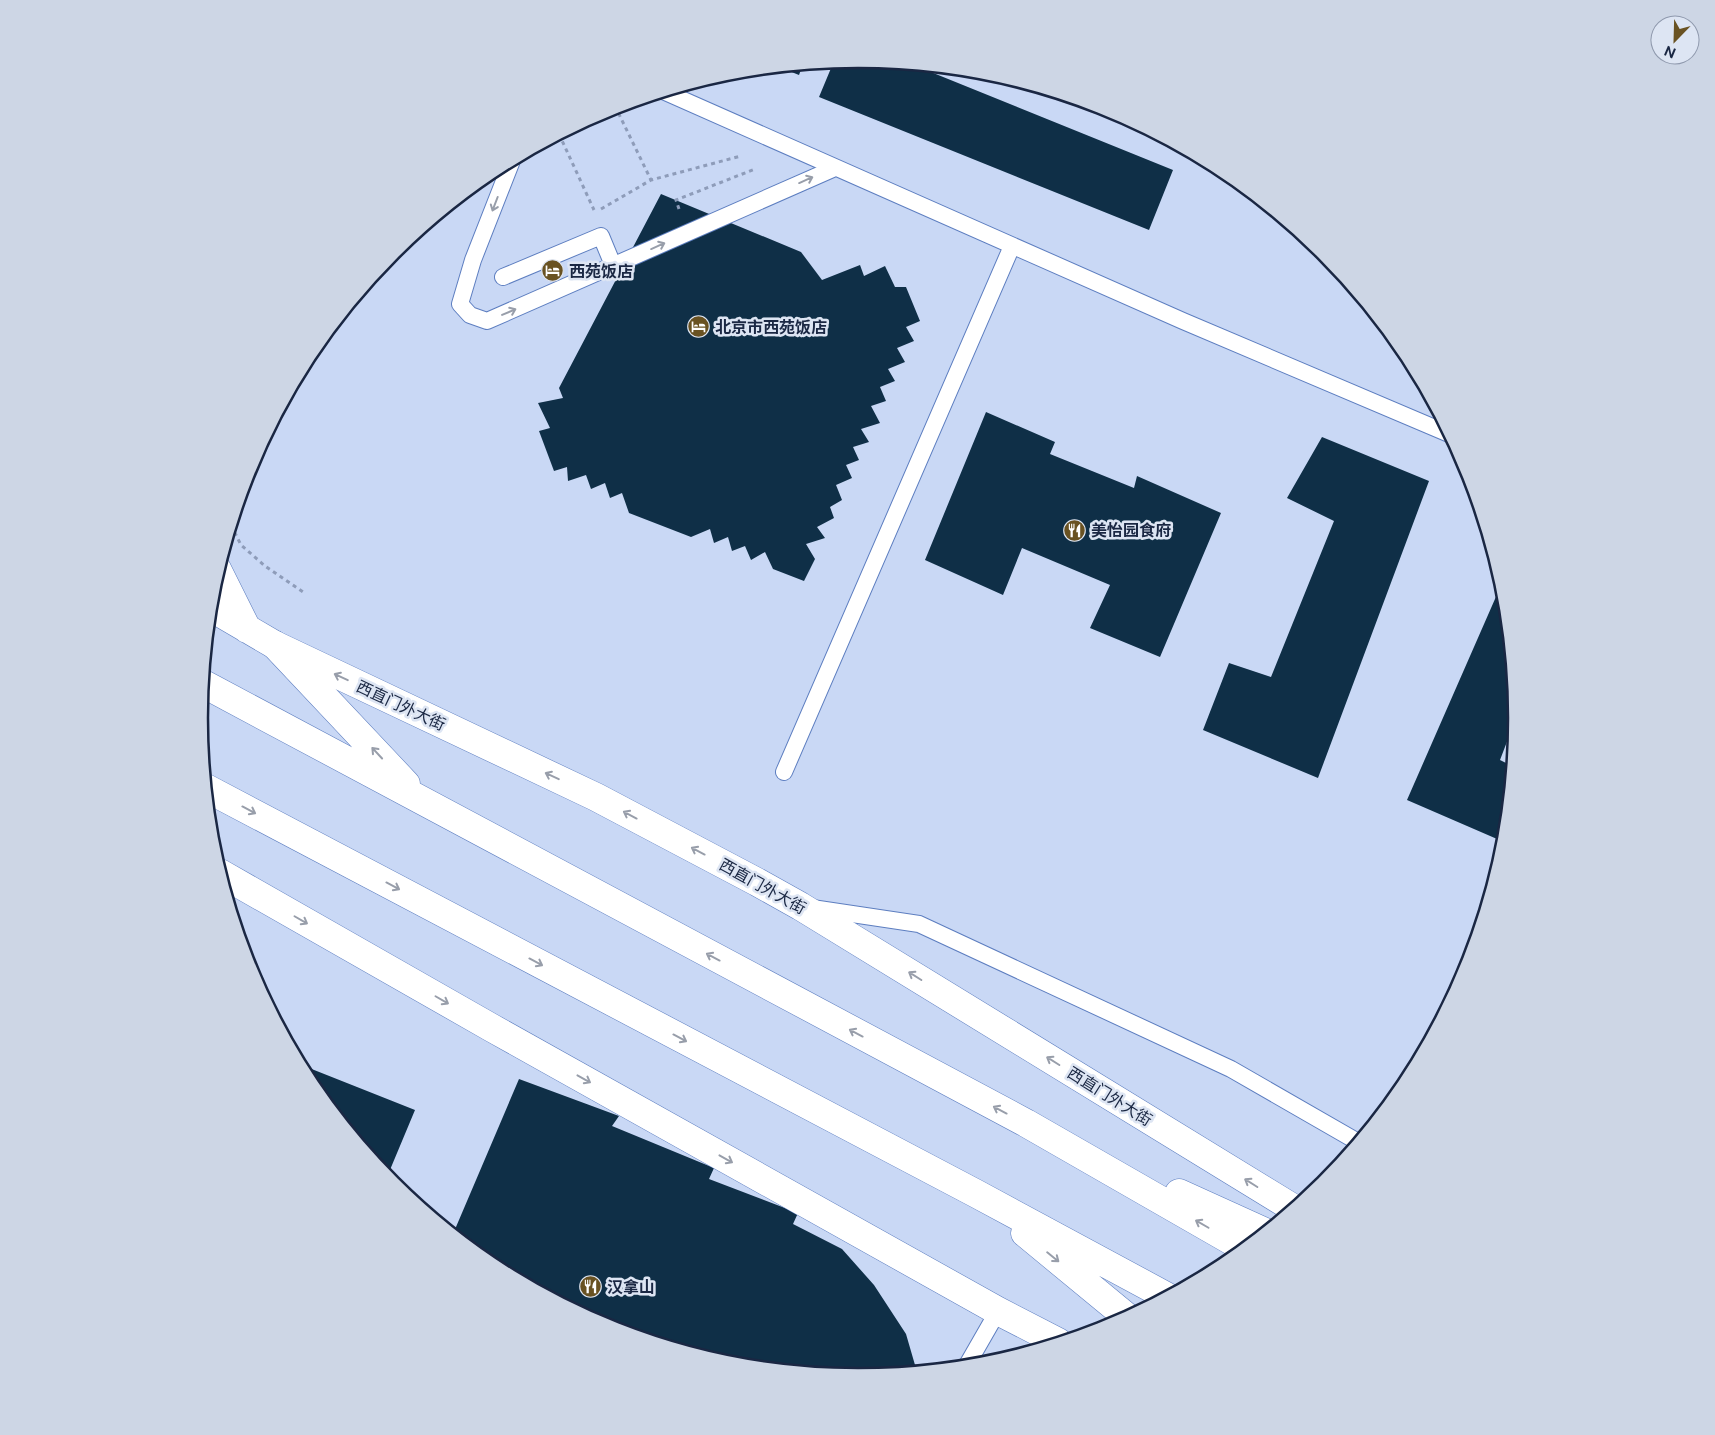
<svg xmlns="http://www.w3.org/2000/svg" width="1715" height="1435" font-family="'Public Sans','Noto Sans SC',sans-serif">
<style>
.building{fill:#0f2f47}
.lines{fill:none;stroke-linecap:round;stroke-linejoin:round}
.lane-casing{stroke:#5d7ec0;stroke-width:18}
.secondary-casing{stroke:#5d7ec0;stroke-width:29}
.highway-casing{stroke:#5d7ec0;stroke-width:29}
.path{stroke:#8e9cb9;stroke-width:3;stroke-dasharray:4 4;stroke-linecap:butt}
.lane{stroke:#fff;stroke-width:16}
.secondary{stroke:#fff;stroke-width:28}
.highway{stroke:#fff;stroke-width:28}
.oneway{stroke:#989eaa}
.labels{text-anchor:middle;stroke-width:5;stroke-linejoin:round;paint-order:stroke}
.poi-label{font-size:16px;font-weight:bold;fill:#1a2743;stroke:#dde5f3;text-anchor:start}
.street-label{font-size:16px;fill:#1a2743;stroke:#dde5f3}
.rim{fill:none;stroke:#1a2743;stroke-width:2.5}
</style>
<rect width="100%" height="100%" fill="#c9d8f5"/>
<path class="building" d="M858,59L911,64L1173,170L1149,230L819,97L834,61Z
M803,64L799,75L779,67Z
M661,194L801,252L822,280L860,265L864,276L885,266L895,287H906L920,321L906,327L914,341L897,348L905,362L888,369L895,381L880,387L886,401L871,406L880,423L861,429L869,442L853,447L859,460L846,465L852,478L836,485L842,500L830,507L834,518L817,527L825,538L806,544L815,559L804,581L773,569L765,552L751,560L745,546L732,551L728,537L714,543L710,529L691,537L629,513L622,493L610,498L605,483L591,489L586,475L568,481L567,467L554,471L539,431L550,428L538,403L563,398L559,388Z
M986,412L1055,442L1050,454L1134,488L1137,476L1221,513L1160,657L1090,628L1110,585L1022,548L1003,595L925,560Z
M1322,437L1429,481L1318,778L1203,730L1229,663L1271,677L1334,521L1287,498Z
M1502,583L1504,589L1516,718L1500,760L1512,766L1504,842L1407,800Z
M299,1064L415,1110L387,1177L310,1083Z
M519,1079L619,1116L612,1126L714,1168L709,1179L798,1213L793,1224L842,1249L874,1285L906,1334L915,1365L914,1371L857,1376L729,1364L605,1326L491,1265L453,1234Z"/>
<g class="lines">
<defs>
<path id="lane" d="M663,91L1183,321L1449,434
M513,158L473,260L460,304L470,315L487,321L835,168
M503,277L601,236L613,265
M784,772L1012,246
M812,908L919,924L1231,1069L1358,1142
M967,1365L998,1311"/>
<path id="secondary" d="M217,569L247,629
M210,607L275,645L596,797L757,882L800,906L1293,1208
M220,873L492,1028L998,1311L1058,1342"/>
<path id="highway" d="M275,645L406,784
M202,683L1026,1123L1244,1248
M206,788L975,1193L1166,1296
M1179,1193L1265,1232
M1025,1233L1127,1317"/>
</defs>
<use href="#lane" class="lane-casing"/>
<use href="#secondary" class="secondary-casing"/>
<use href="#highway" class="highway-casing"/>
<path class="path" d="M615,106L651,180
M559,134L594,210
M601,209L651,180L741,156
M679,209L676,200L755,169
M231,525L241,545L265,566L303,592"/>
<use href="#lane" class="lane"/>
<use href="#secondary" class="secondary"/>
<use href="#highway" class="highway"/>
</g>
<defs><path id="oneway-shaft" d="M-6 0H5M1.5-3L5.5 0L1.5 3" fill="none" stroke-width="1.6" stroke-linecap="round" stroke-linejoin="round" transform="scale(1.25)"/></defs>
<g class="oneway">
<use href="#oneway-shaft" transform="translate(806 180) rotate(-24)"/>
<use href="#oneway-shaft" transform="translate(495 204) rotate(111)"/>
<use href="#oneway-shaft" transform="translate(658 246) rotate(-24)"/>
<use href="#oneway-shaft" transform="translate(509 312) rotate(-23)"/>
<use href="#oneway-shaft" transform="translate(341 677) rotate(-155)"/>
<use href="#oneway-shaft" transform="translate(377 753) rotate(-133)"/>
<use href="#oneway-shaft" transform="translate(552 776) rotate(-155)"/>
<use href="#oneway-shaft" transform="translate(249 810) rotate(28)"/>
<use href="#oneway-shaft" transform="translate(630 815) rotate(-152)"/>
<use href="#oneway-shaft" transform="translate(698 851) rotate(-152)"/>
<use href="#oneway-shaft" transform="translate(393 886) rotate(28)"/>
<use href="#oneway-shaft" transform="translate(301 920) rotate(30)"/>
<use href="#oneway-shaft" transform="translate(713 957) rotate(-152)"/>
<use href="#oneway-shaft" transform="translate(536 962) rotate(28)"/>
<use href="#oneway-shaft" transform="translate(915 976) rotate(-148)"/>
<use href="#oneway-shaft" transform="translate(442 1000) rotate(30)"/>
<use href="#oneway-shaft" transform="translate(856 1033) rotate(-152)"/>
<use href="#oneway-shaft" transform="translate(680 1038) rotate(28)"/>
<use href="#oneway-shaft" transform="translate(1053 1061) rotate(-148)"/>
<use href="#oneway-shaft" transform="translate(584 1079) rotate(29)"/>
<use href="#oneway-shaft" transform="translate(1000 1110) rotate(-152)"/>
<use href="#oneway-shaft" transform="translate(726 1159) rotate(29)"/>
<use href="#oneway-shaft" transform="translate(1251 1183) rotate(-148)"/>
<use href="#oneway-shaft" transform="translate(1202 1224) rotate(-150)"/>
<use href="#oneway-shaft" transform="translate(1053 1257) rotate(39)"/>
</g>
<defs>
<symbol id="hotel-disc" viewBox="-11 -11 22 22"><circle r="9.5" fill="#695222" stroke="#dde5f3"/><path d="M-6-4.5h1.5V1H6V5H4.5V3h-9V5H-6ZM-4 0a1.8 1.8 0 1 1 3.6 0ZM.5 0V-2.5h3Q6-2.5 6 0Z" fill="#fff"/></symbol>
<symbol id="restaurant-disc" viewBox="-11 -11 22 22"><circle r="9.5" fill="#695222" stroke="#dde5f3"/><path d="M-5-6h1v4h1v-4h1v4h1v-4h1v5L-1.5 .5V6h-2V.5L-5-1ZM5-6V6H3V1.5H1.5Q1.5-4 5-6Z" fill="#fff"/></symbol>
</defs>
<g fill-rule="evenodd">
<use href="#hotel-disc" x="540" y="258" width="25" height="25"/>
<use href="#hotel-disc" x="686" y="314" width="25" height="25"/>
<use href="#restaurant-disc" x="1062" y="518" width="25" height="25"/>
<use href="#restaurant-disc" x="578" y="1274" width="25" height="25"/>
</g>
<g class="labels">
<g class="poi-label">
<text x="569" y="277">西苑饭店</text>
<text x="715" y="333">北京市西苑饭店</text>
<text x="1091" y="536">美怡园食府</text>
<text x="607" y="1293">汉拿山</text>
</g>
<g class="street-label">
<text transform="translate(401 705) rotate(25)" y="6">西直门外大街</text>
<text transform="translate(763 886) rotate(29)" y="6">西直门外大街</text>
<text transform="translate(1110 1096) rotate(32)" y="6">西直门外大街</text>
</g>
</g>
<path d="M0 0H1715V1435H0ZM208 718a650 650 0 1 1 1300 0a650 650 0 1 1-1300 0Z" fill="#cdd6e5" fill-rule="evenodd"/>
<path class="rim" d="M208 718a650 650 0 1 1 1300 0a650 650 0 1 1-1300 0Z"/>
<g transform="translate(1675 40) rotate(203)"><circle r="24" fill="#dde5f3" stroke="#8f99ad"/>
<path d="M0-4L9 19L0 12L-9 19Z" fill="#695222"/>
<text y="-8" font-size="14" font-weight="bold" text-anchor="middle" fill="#1a2743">N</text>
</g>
</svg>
